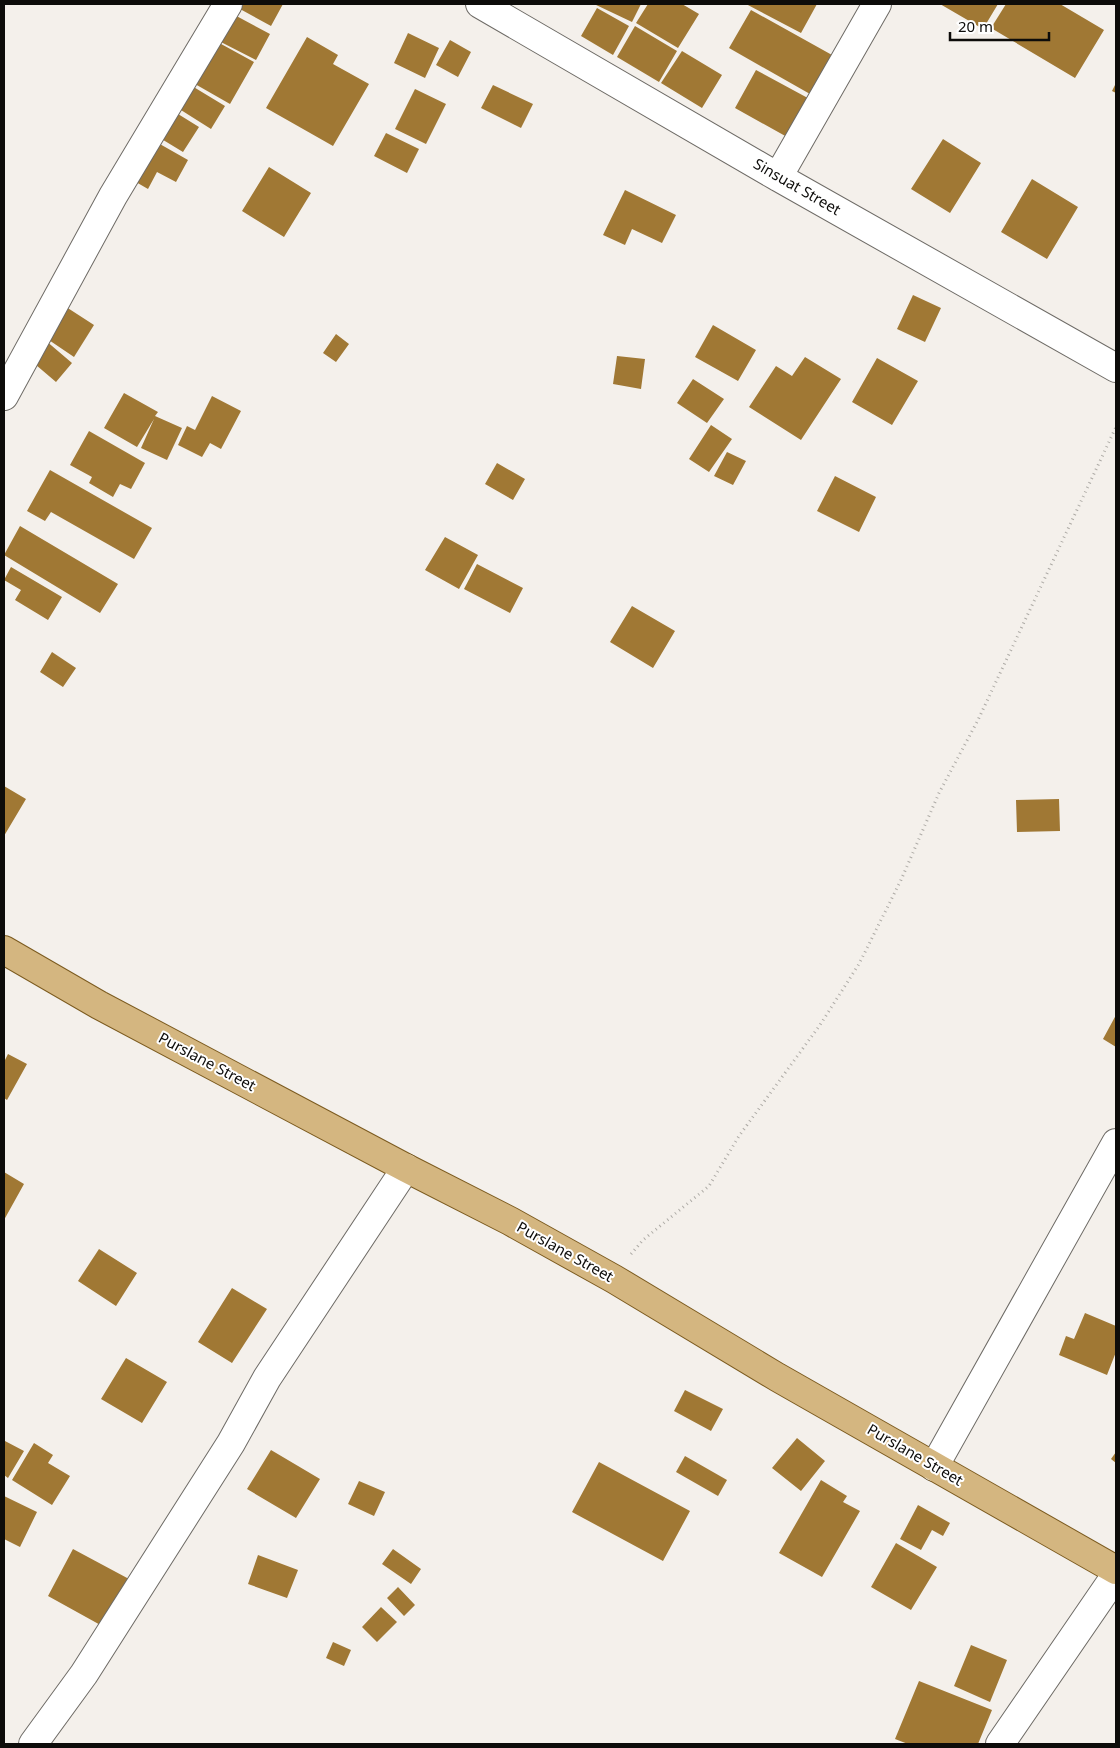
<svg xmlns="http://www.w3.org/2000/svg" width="1120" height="1748" font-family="'Noto Sans',sans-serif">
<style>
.building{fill:#a07834}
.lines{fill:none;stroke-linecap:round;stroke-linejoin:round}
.street-casing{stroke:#6e6b66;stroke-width:30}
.primary-casing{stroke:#7c5b1f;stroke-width:30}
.path{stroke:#aeaba6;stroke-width:3;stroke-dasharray:1 4;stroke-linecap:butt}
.street{stroke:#fff;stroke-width:28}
.primary{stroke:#d4b680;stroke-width:28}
.labels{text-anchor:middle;stroke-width:4;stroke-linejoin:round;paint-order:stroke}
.street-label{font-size:15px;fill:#0d0c0a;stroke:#fff}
</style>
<rect width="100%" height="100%" fill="#f4f0eb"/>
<path class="building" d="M244,4H283L271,26L240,9Z
M594,4H641L632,22Z
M648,4H682L699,14L678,48L636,23Z
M746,4H817L801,33Z
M940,4H998L983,29Z
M1006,4H1060L1104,30L1075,78L991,28Z
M597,8L629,26L613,55L581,36Z
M751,10L832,55L810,94L729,48Z
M229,12L270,34L256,60L215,39Z
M635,26L677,51L659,82L617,57Z
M408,33L439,48L425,78L394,63Z
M307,37L338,55L333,64L369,84L333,146L266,108Z
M212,39L254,62L230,104L188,80Z
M450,40L471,52L458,77L436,65Z
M682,51L722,75L702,108L661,83Z
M756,70L817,103L796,142L735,108Z
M187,83L225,106L211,129L173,105Z
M1116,83V93L1112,91Z
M493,85L533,104L521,128L481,108Z
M415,89L446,104L426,144L395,129Z
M170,109L199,127L183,152L155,135Z
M386,133L419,149L407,173L374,156Z
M151,139L188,160L176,182L157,172L148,189L129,178Z
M943,139L981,163L950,213L911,189Z
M269,167L311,193L284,237L242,211Z
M1032,179L1078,207L1047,259L1001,232Z
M625,190L676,215L662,243L632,229L625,245L603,235Z
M913,295L941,308L925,342L897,329Z
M60,303L94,325L74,357L40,334Z
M713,325L756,350L738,381L695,357Z
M336,334L349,344L336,362L323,353Z
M45,340L72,363L56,382L29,359Z
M617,356L645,359L641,389L613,384Z
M805,357L841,379L801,440L749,407L776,366L792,376Z
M877,358L918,381L892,425L852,402Z
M693,379L724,399L707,423L677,403Z
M124,393L158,412L155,416L182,428L167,460L141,448L154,419L137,447L104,428Z
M212,396L241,411L221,449L210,443L202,457L178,445L187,426L195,430Z
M711,425L732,439L709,472L689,459Z
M89,431L145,463L131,489L120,484L113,497L89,483L92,477L70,465Z
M727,452L746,461L733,485L714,476Z
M497,463L525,479L513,500L485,484Z
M50,470L152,528L134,559L51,512L45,521L27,511Z
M835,476L876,497L859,532L817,511Z
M20,526L118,584L100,613L4,555Z
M445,537L478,555L459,589L425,570Z
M477,564L523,588L510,613L464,589Z
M11,567L62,597L48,620L15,600L21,590L4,580Z
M632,606L675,631L653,668L610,642Z
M52,652L76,668L63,687L40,672Z
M4,786L26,799L4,836Z
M1059,799L1060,831L1017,832L1016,800Z
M1116,1015V1047L1103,1039Z
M8,1054L27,1064L7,1100L4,1098V1062Z
M4,1172L24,1184L4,1220Z
M99,1249L137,1273L116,1306L78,1281Z
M232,1288L267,1309L232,1363L198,1342Z
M1085,1313L1116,1326V1352L1107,1375L1059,1355L1066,1336L1074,1339Z
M126,1358L167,1382L142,1423L101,1399Z
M685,1390L723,1409L711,1431L674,1411Z
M797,1438L825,1461L801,1491L772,1468Z
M5,1441L24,1451L8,1478L4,1475Z
M34,1443L53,1455L48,1463L70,1476L52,1505L12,1480Z
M271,1450L320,1479L296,1518L247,1489Z
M1116,1452V1463L1111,1459Z
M685,1456L727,1480L718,1496L676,1472Z
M599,1462L690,1511L663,1561L572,1512Z
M821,1480L847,1496L843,1502L860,1511L822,1577L779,1553Z
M359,1481L385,1492L374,1516L348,1504Z
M4,1496L37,1512L20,1547L4,1539Z
M918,1505L950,1523L943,1536L932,1530L921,1550L900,1539Z
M896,1543L937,1567L911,1610L871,1587Z
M73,1549L129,1579L104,1627L48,1596Z
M393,1549L421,1569L411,1584L382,1564Z
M258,1555L298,1570L287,1598L248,1584Z
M398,1587L415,1605L404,1616L387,1598Z
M381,1607L397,1622L377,1642L362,1627Z
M333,1642L351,1650L344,1666L326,1658Z
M971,1645L1007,1660L990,1702L954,1686Z
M919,1681L992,1710L978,1744H908L895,1739Z"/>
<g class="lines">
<defs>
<path id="street" d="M480,4L778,177L1116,368
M778,177L877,4
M4,396L113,196L228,4
M934,1467L1116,1143
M33,1744L84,1674L231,1443L267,1378L406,1168
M1000,1744L1116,1575"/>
<path id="primary" d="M4,950L99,1005L406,1168L510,1221L614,1279L777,1377L1116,1570"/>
</defs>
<use href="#street" class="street-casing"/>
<use href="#primary" class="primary-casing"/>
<path class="path" d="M631,1254L643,1240L709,1186L739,1136L820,1025L859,964L901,880L939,793L978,720L1116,427"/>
<use href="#street" class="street"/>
<use href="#primary" class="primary"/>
</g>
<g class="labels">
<g class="street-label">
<text transform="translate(797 187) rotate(30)" y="5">Sinsuat Street</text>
<text transform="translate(207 1062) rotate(28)" y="5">Purslane Street</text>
<text transform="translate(565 1252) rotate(29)" y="5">Purslane Street</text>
<text transform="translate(915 1455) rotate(30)" y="5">Purslane Street</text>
</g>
</g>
<rect width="1120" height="1748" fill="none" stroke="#0d0c0a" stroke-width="10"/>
<path d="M950 32v8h99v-8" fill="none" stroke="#0d0c0a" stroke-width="2.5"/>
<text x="958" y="32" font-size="15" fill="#0d0c0a" stroke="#ffffff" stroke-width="4" paint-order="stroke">20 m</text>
</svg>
